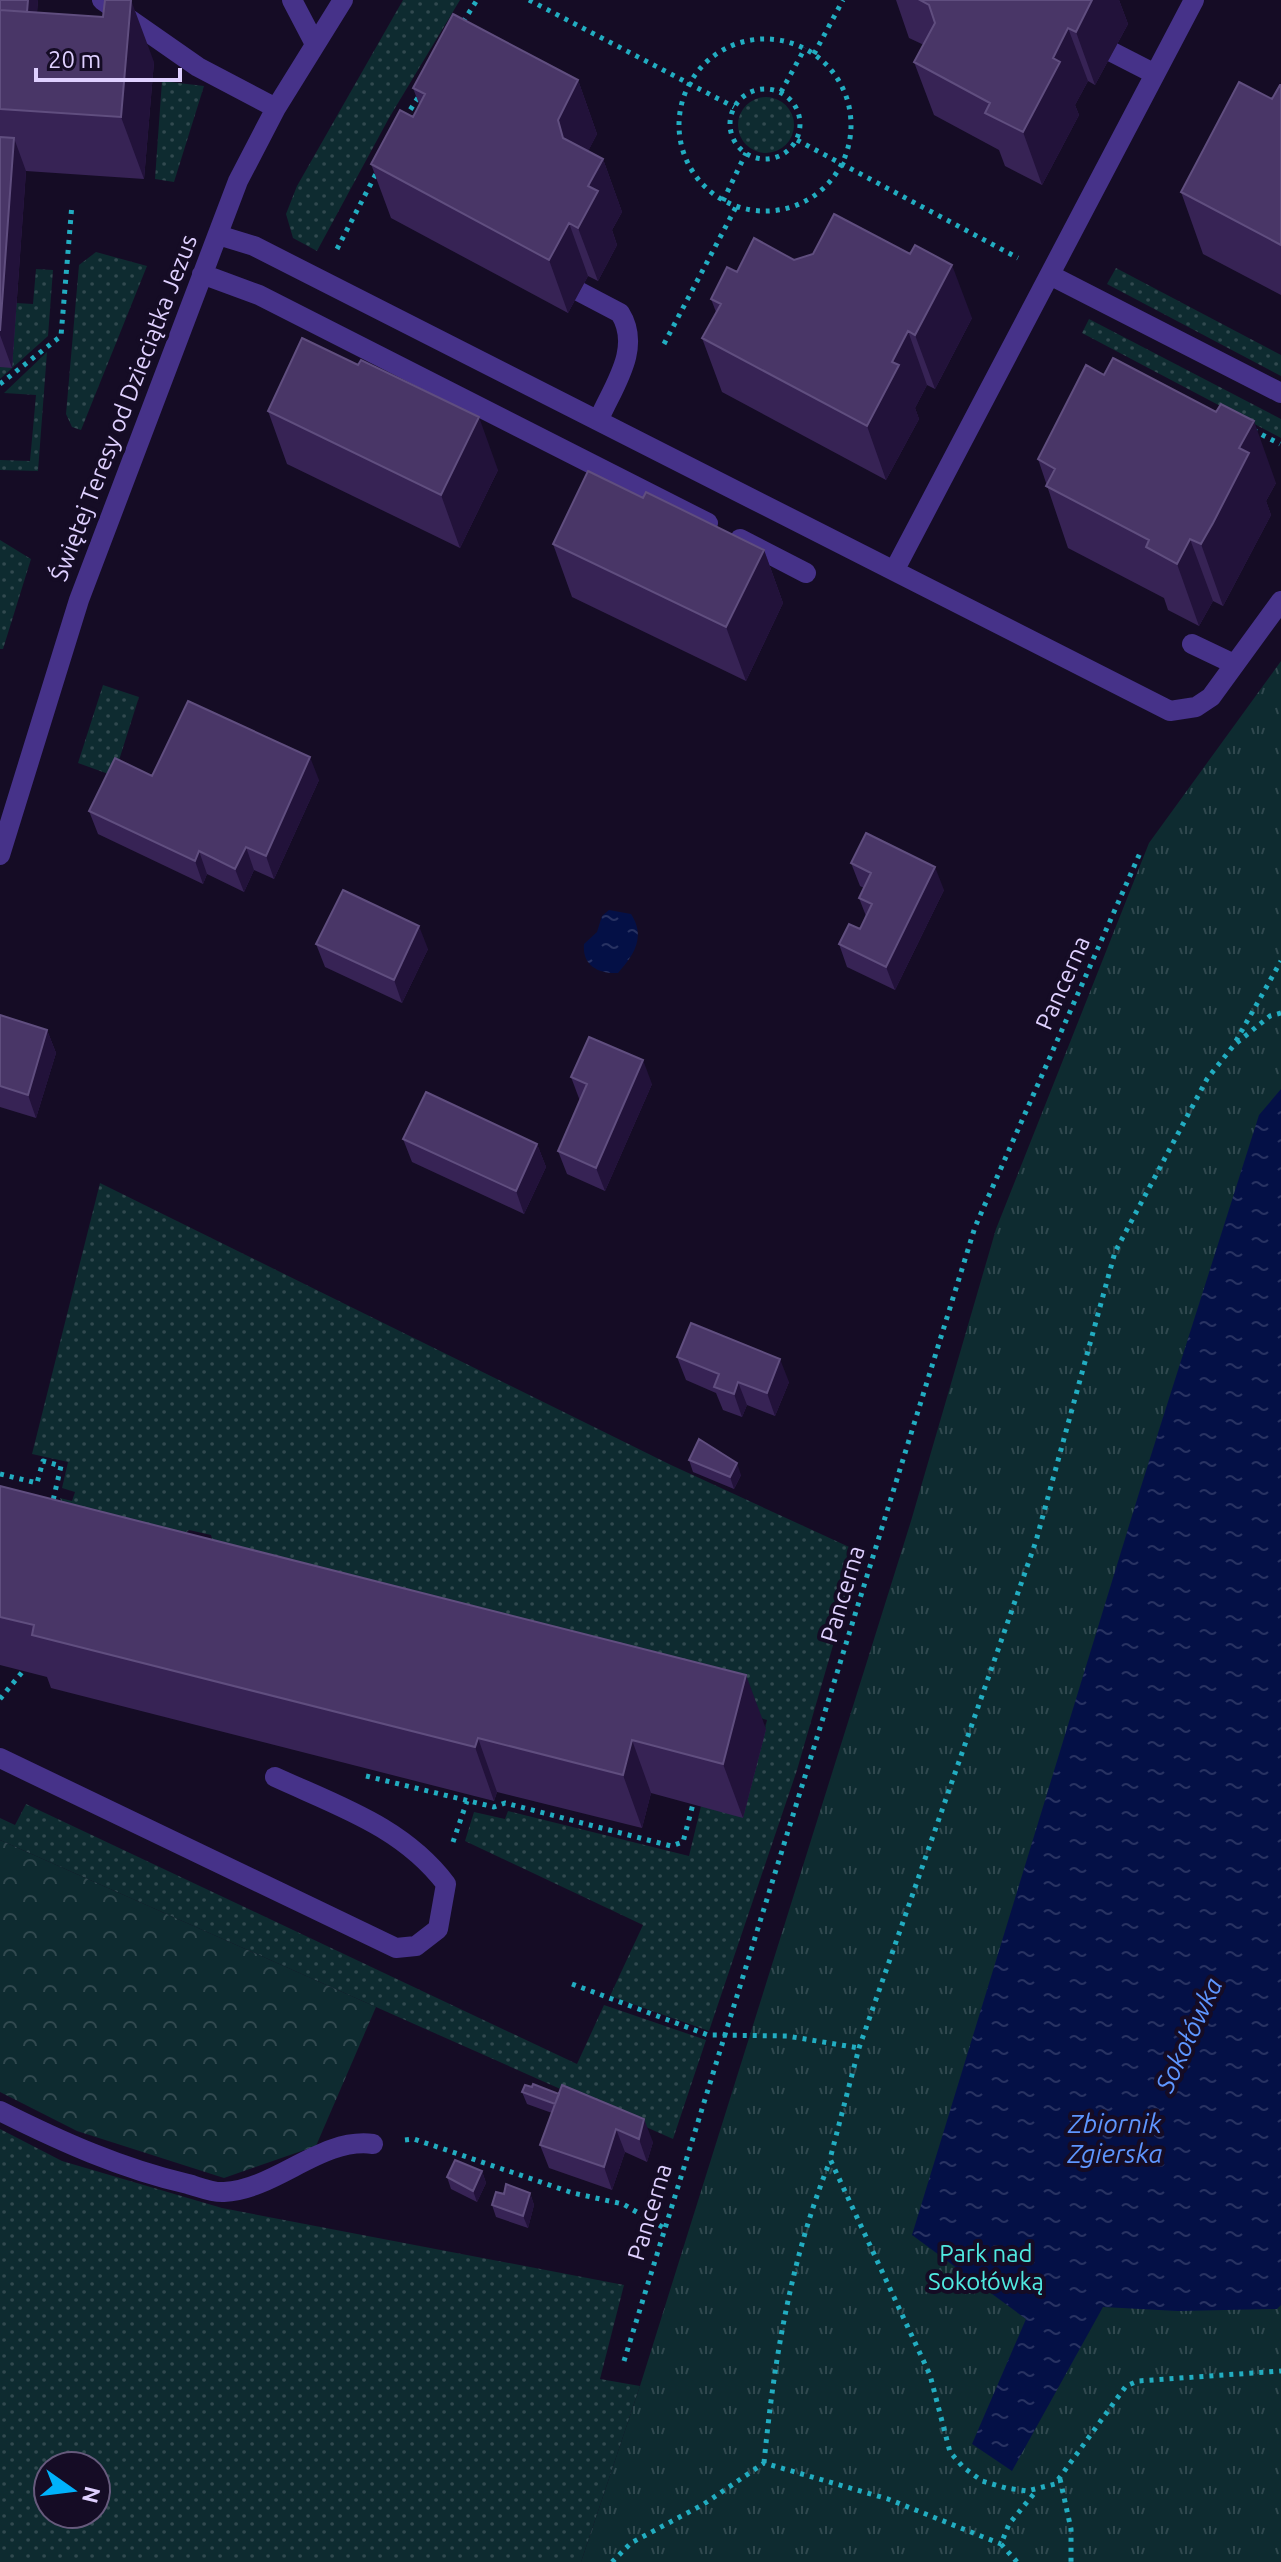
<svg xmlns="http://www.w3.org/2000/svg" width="1281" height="2562" font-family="Ubuntu,sans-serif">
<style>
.grass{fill:url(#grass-dots);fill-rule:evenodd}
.forest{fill:url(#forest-crowns)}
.park{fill:url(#park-tufts)}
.water{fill:url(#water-ripples)}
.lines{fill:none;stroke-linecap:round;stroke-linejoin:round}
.path{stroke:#22adc1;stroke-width:5;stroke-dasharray:4 6;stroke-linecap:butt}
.minor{stroke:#463289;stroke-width:20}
.wall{fill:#372355}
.shaded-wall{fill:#22123a}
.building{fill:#493667;stroke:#604e7f;stroke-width:2}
.labels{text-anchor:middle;stroke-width:8;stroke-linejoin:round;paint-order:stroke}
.street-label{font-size:24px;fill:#dfd0ff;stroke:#150c25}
.park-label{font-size:24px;fill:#50ebe2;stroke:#150c25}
.water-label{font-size:26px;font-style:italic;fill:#5e96ff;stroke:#150c25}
</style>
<defs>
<pattern id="grass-dots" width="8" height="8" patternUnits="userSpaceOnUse" patternTransform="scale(2)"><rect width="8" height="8" fill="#0e2b30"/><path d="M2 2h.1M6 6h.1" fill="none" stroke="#31494f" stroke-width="1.8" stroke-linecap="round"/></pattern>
<pattern id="forest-crowns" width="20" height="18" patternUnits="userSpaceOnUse" patternTransform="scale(2)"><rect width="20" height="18" fill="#0e2b30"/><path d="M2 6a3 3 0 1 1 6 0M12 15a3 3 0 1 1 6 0" fill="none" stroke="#31494f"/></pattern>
<pattern id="park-tufts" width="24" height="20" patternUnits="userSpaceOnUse" patternTransform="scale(2)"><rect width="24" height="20" fill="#0e2b30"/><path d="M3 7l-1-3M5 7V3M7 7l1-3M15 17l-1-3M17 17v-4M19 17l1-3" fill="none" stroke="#31494f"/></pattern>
<pattern id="water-ripples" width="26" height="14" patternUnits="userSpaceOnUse" patternTransform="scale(2)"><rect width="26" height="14" fill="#041046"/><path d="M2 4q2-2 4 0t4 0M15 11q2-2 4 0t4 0" fill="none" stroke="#283262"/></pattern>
</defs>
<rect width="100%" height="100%" fill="#150c25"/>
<path class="grass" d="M403,0H460L389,118L317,251L293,238L286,214L297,186Z
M162,81L204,86L174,182L155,179Z
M738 125a28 28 0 1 1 56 0a28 28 0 1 1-56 0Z
M96,252L147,266L81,430L72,427L66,414L79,265Z
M1116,268L1281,355V376L1107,284Z
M36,269L53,270L48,336L0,379V367H12L16,303L33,304Z
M1089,319L1281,419V438L1082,333Z
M47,352L38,471L0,470V460L30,461L36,395L4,393Z
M0,540L31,559L3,649H0Z
M103,685L139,697L114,776L78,763Z
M100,1183L671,1465L860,1552L797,1770L709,2031L610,1996L643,1925L465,1841L474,1812L505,1819L508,1811L689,1856L701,1806L743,1817L767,1720L213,1543L211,1535L189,1530L183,1535L63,1505L60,1498L72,1501L75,1492L62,1488L68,1462L32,1454Z
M26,1804L577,2064L604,2005L706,2040L673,2139L0,1840V1818L15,1825Z
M0,2129L62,2161L222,2208L624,2285L600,2379L640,2386L581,2562H0ZM48,2466H96V2514H48Z"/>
<path class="forest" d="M0,1840L376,2007L316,2146L224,2178L77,2131L0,2092Z"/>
<path class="park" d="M1281,661V2562H581L640,2386L911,1521L996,1229L1149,843Z"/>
<path class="water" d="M609,910L631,914C646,937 634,955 618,973C598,974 582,965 584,944L597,932L602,916Z
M1281,1089V2305L1277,2309L1178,2311L1103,2307L1012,2471L972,2444L1026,2319L912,2235L1139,1493L1259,1115Z"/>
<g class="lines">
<path class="path" d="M529,0L734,107
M463,22L477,0
M679 125a86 86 0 1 1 172 0a86 86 0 1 1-172 0Z
M814,54L843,0
M730 124a35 35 0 1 1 70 0a35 35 0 1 1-70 0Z
M781,92L805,48
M405,118L421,93
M797,140L1018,258
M723,201L746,153
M337,249L378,170
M664,344L736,207
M0,384L61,336L72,204
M1253,430L1280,444
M1281,1013L1270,1016L1234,1045L1207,1079L1115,1252L1036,1541L859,2048L830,2159L930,2375L950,2452L963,2467L982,2481L1006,2488L1027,2491L1055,2484L1126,2386L1138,2381L1281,2371
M1236,1041L1281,961
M0,1474L37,1483L43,1461L61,1466L52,1505
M0,1699L23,1671
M366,1776L494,1807L505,1803L671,1846L683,1842L693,1804
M453,1842L467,1801
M572,1984L708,2035L787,2036L859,2048
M405,2140L414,2139L573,2193L623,2204L664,2228
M624,2361L975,1227L1140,853
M764,2463C774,2360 791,2258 830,2161
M1060,2479L1071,2529V2562
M612,2562L631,2543L704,2504L764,2463L888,2499L1001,2544
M1017,2562L1001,2544L1009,2524L1037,2490"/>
<path class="minor" d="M102,0L198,67L276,108
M292,0L315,44
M1112,52L1155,74
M218,235L254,246L1170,711L1196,707L1211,697L1281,601
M202,274L259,295L708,523
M1050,275L1281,393
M580,292L620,313C642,348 614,385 599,419
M740,539L806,573
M895,569L1194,0
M1192,644L1234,664
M0,855L79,600L238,181L276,108L343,0
M0,1758L396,1948L416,1946L438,1929L446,1884C403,1827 338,1806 275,1777
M0,2111C60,2141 122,2169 188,2184C199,2187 213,2193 224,2192C277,2189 321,2137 373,2144"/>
</g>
<path class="wall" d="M0,0H38L37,12L154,62L144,179L26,171L12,368L0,367Z
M896,0H1119L1128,24L1095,85L1088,81L1075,105L1079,115L1042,185L1005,166L999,150L934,115L914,62L924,45L909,38Z
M578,80L597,134L588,151L603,159L622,212L612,230L617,245L598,281L588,276L568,313L391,218L371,164L413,117L419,104L413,88Z
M1281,85V295L1203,254L1181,192L1272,99Z
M794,260L972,318L935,389L927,385L915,408L919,419L886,480L722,392L702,338L716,312L711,299L737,272Z
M268,411L498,470L460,548L287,464Z
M1038,459L1276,483L1266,501L1271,515L1223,606L1213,601L1199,626L1168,610L1164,598L1068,548Z
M553,544L764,550L783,603L746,681L572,597Z
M152,776L319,780L274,879L254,870L244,892L207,874L203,884L98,834L89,811Z
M851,863L944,890L895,990L847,967L839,944L860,929L866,916L859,898L864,888L860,886Z
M316,944L428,949L402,1003L325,967Z
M0,1015L47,1030L56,1053L36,1118L0,1107Z
M571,1077L652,1084L605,1191L567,1174L558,1151L580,1101Z
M403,1139L537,1144L546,1167L524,1214L412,1162Z
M677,1357L789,1382L775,1416L747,1405L742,1417L723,1410L716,1393L686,1380Z
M689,1460L741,1475L734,1489L693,1472Z
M0,1486L766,1729L743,1818L651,1793L642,1828L497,1792L494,1801L51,1688L47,1677L0,1665Z
M522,2092L653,2142L647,2162L625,2152L612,2190L549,2168L540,2145L552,2113L527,2104Z
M482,2171L486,2183L477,2202L451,2189L447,2177Z
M530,2193L534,2205L528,2228L496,2217L492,2205L504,2194Z"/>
<path class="shaded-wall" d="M28,0H38L33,72L24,49Z
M131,0L154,62L144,179L121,117Z
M1092,0H1119L1128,24L1095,85L1076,32Z
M1068,28L1088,81L1075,105L1079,115L1042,185L1023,132L1053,58Z
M578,80L597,134L577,173L563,138L558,120Z
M14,138L26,171L12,368L0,335V331Z
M603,159L622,212L612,230L617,245L598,281L578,228L588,186Z
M569,223L588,276L568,313L549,260Z
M952,265L972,318L935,389L915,335Z
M908,331L927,385L915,408L919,419L886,480L867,426L892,362Z
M479,417L498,470L460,548L441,495Z
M1254,421L1276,483L1266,501L1271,515L1223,606L1201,544L1239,448Z
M1190,539L1213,601L1199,626L1177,564Z
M764,550L783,603L746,681L726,627Z
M310,757L319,780L274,879L266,856Z
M246,847L254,870L244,892L235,869Z
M199,851L207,874L203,884L195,861Z
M935,867L944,890L895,990L886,967Z
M419,926L428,949L402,1003L394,980Z
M47,1030L56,1053L36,1118L28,1095Z
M643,1060L652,1084L605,1191L596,1168Z
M537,1144L546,1167L524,1214L516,1191Z
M780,1359L789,1382L775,1416L767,1393Z
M738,1382L747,1405L742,1417L734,1394Z
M737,1463L741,1475L734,1489L730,1477Z
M746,1675L766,1729L743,1818L723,1764Z
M478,1738L497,1792L494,1801L475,1747Z
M632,1740L651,1793L642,1828L623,1775Z
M644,2119L653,2142L647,2162L639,2139Z
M616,2129L625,2152L612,2190L604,2167Z
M482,2171L486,2183L477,2202L473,2191Z
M530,2193L534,2205L528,2228L523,2216Z"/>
<path class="building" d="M0,0H28L27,12L0,10Z
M105,0H131L121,117L0,109V10L103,17Z
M920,0H1092L1076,32L1068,28L1053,58L1060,62L1023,132L985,113L990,103L914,62L935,23L929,5Z
M453,14L578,80L558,120L563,138L603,159L588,186L598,191L578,228L569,223L549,260L371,164L400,110L413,117L425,94L413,88Z
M1239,82L1272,99L1280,85H1281V245L1181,192Z
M0,137L14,138L0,331Z
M834,214L910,254L915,245L952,265L915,335L908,331L892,362L899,365L867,426L702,338L721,304L711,299L727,267L737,272L754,238L794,260L813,254Z
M302,338L358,365L361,360L479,417L441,495L268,411Z
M1113,358L1216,412L1221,404L1254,421L1239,448L1249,453L1213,523L1201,544L1190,539L1177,564L1146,547L1149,540L1046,486L1055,469L1038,459L1086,365L1104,375Z
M588,471L643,498L646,492L764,550L726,627L553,544Z
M188,701L310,757L266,856L246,847L235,869L199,851L195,861L89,811L115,758L152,776Z
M866,833L935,867L886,967L839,944L849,924L860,929L872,904L859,898L871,873L851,863Z
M343,890L419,926L394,980L316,944Z
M0,1015L47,1030L28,1095L0,1086Z
M589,1037L643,1060L596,1168L558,1151L587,1084L571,1077Z
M426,1092L537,1144L516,1191L403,1139Z
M691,1323L780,1359L767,1393L738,1382L734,1394L714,1387L719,1374L677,1357Z
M699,1439L737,1463L730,1477L689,1460Z
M0,1486L746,1675L723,1764L632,1740L623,1775L478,1738L475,1747L32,1635L34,1625L0,1617Z
M533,2084L559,2094L555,2104L522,2092L525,2085L532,2087Z
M562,2085L644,2119L639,2139L616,2129L604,2167L540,2145Z
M455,2160L482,2171L473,2191L447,2177Z
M506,2184L530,2193L523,2216L492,2205L496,2192L504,2194Z"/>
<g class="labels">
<g class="street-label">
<text transform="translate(124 408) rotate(-69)" y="8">Świętej Teresy od Dzieciątka Jezus</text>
<text transform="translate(1063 983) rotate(-66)" y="8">Pancerna</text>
<text transform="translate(843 1594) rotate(-73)" y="8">Pancerna</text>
<text transform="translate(650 2212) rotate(-73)" y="8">Pancerna</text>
</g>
<g class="park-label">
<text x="986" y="2262">Park nad<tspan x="986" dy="28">Sokołówką</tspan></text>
</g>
<g class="water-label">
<text transform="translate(1189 2035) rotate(-65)" y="9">Sokołówka</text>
<text x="1115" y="2133">Zbiornik<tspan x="1115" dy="30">Zgierska</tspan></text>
</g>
</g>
<g transform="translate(72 2490) rotate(104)"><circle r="38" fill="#150c25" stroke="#665a7c" stroke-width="2"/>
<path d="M0-6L14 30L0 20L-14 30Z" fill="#00b2fb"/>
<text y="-12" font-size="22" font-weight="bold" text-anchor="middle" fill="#dfd0ff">N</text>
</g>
<path d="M36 68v12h144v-12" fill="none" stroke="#dfd0ff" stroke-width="4"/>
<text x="48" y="68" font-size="24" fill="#dfd0ff" stroke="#150c25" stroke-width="6" paint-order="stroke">20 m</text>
</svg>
